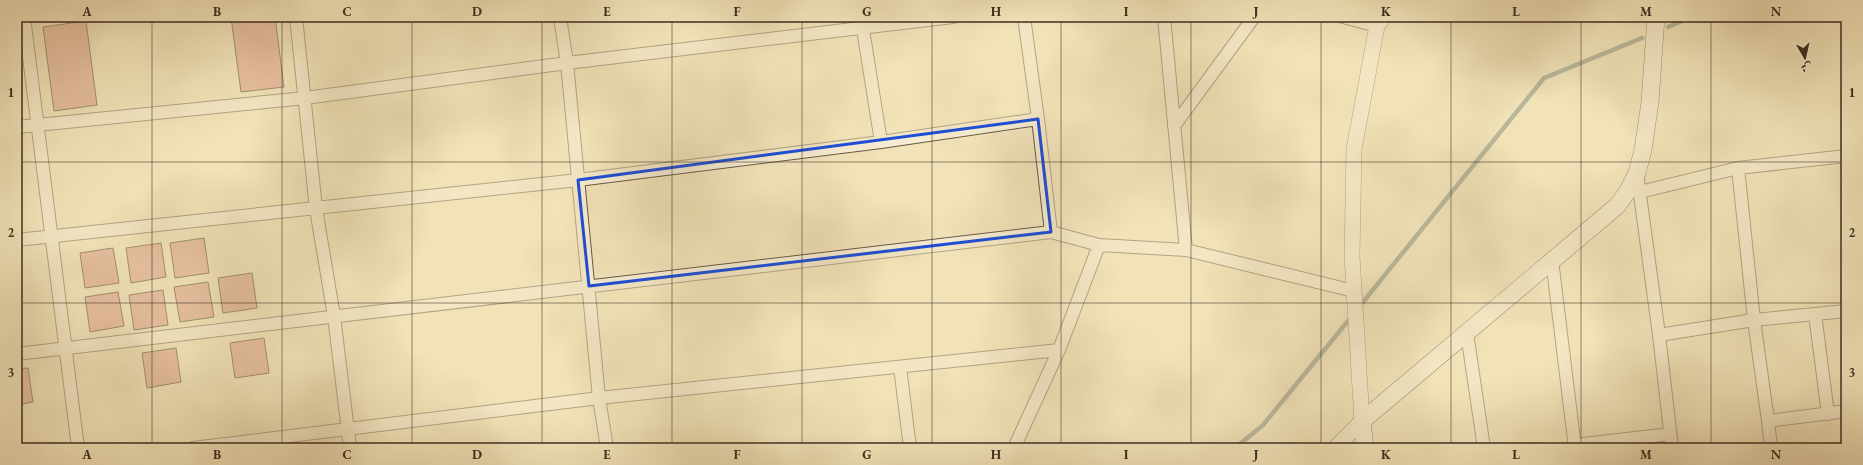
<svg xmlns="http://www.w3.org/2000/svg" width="1863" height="465" font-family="'EB Garamond',Amiri,serif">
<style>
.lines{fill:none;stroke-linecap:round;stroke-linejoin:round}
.stream{stroke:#758377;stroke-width:4.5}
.building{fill:#db9884;stroke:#3c2c20}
.minor-casing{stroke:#695a46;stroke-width:14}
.tertiary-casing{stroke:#695a46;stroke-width:16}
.secondary-casing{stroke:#3c2c20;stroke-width:18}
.minor{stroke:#f6ecd1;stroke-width:12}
.tertiary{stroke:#f6ecd1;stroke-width:15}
.secondary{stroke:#f6ecd1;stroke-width:17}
.marked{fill:none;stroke:#1d4ed8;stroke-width:3;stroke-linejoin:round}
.grid{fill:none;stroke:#3c2c20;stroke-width:1;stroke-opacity:0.55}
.neatline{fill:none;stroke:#3c2c20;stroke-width:1.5}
.grid-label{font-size:13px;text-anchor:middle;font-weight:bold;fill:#3c2c20}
</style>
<rect width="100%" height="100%" fill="#f1e2b8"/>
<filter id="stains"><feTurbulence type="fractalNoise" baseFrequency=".005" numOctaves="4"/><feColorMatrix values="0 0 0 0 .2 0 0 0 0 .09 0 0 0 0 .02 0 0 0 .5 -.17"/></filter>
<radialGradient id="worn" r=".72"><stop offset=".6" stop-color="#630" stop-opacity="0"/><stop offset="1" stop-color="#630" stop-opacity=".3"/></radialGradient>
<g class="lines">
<path class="stream" d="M1668,27L1691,17
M1359,307L1544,78L1642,38
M1235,448L1263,425L1352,316"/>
</g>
<path class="building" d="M231,17H275L284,87L241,92Z
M86,21L97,105L54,111L43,27Z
M204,238L209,273L175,278L170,243Z
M161,243L166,277L131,283L126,248Z
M113,248L119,283L85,288L80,253Z
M252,273L257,308L223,313L218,278Z
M208,282L214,317L180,322L174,287Z
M163,290L168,325L134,330L129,295Z
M118,292L124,326L90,332L85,297Z
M264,338L269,373L235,378L230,343Z
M176,348L181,382L147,388L142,353Z
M28,368L33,402L17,405V369Z"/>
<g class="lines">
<defs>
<path id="minor" d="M24,17L78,448
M296,17L316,209L334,316L350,448
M560,17L567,63L599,398L607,448
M861,17L881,142
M1024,17L1038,119L1051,232
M1164,17L1186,250
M1343,17L1377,26
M1174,126L1254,17
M17,127L305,98L567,63L953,17
M1738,168L1754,320L1768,421L1846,411
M1637,173L1659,335L1672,448
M1640,192L1738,168L1846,156
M17,240L578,180L881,142L1038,119
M1552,260L1575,448
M1815,314L1828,414
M1467,333L1484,448
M1659,335L1754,320L1846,311
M17,354L1051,232L1099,245L1186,250L1354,291
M900,367L910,448
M1768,421L1771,448
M1575,445L1670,434
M193,448L599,398L1059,350
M1014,448L1059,350L1099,245"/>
<path id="tertiary" d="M1335,448L1362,421L1352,256L1354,149L1377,26L1384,17"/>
<path id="secondary" d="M1365,448L1362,421L1617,206L1628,191L1637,173L1643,150L1650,102L1656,17"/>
</defs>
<use href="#minor" class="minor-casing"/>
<use href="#tertiary" class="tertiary-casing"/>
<use href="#secondary" class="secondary-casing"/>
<use href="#minor" class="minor"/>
<use href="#tertiary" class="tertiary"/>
<use href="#secondary" class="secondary"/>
</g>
<path d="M0 0H1863V465H0ZM1038,119L1051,232L589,286L578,180Z" fill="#f1e2b8" fill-opacity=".55" fill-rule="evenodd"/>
<path class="marked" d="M1038,119L1051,232L589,286L578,180Z"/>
<path class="grid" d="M152,17V448M282,17V448M412,17V448M542,17V448M672,17V448M802,17V448M932,17V448M1061,17V448M1191,17V448M1321,17V448M1451,17V448M1581,17V448M1711,17V448M17,162H1846M17,303H1846"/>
<rect width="1863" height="465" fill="none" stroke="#f1e2b8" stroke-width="44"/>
<g transform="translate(1805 58) rotate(171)" stroke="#f6ecd1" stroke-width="3" paint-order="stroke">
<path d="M0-3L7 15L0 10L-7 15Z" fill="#3c2c20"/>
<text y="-6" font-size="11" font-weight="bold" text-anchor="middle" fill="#3c2c20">ش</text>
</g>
<rect x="22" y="22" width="1819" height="421" class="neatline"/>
<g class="grid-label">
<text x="87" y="16">A</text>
<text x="217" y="16">B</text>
<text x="347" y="16">C</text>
<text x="477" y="16">D</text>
<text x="607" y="16">E</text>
<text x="737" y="16">F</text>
<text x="867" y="16">G</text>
<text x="996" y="16">H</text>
<text x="1126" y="16">I</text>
<text x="1256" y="16">J</text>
<text x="1386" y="16">K</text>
<text x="1516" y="16">L</text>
<text x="1646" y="16">M</text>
<text x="1776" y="16">N</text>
<text x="11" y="97">1</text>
<text x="1852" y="97">1</text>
<text x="11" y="237">2</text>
<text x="1852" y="237">2</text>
<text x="11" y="377">3</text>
<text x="1852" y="377">3</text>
<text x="87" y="459">A</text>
<text x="217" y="459">B</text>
<text x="347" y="459">C</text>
<text x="477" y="459">D</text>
<text x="607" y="459">E</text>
<text x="737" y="459">F</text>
<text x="867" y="459">G</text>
<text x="996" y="459">H</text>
<text x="1126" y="459">I</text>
<text x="1256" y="459">J</text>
<text x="1386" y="459">K</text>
<text x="1516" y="459">L</text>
<text x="1646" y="459">M</text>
<text x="1776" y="459">N</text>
</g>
<rect width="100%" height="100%" filter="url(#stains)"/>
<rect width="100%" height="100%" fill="url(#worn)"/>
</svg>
